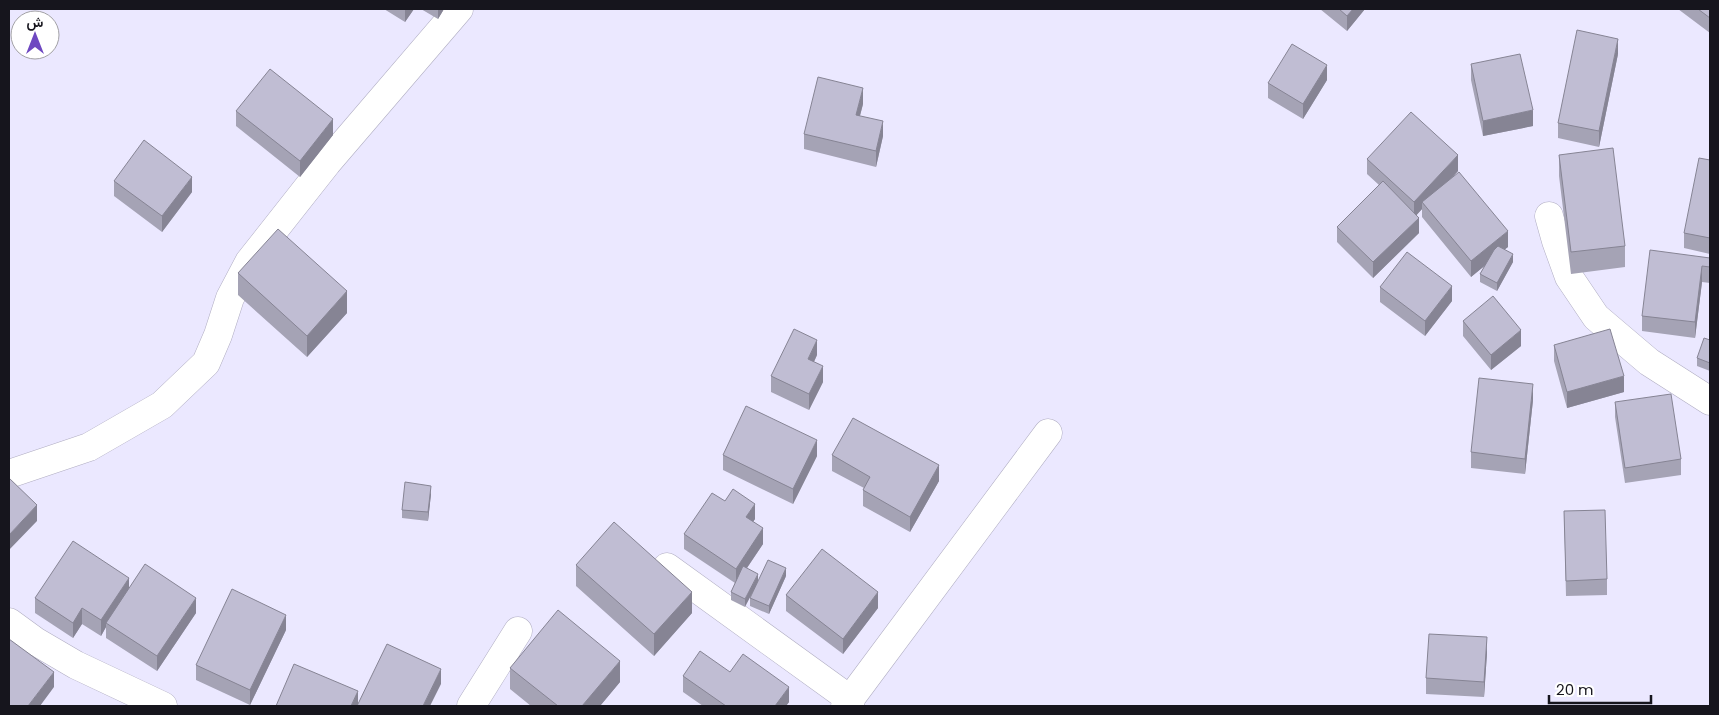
<svg xmlns="http://www.w3.org/2000/svg" width="1719" height="715" font-family="Poppins,Vazirmatn,sans-serif">
<style>
.lines{fill:none;stroke-linecap:round;stroke-linejoin:round}
.minor-casing{stroke:#b0adc2;stroke-width:29}
.minor{stroke:#fff;stroke-width:28}
.wall{fill:#a5a3b5}
.shaded-wall{fill:#868494}
.building{fill:#c0bdd3;stroke:#868494}
</style>
<rect width="100%" height="100%" fill="#ebe8ff"/>
<g class="lines">
<defs>
<path id="minor" d="M1549,216L1556,241L1569,277L1596,317L1649,362L1710,401
M9,474L89,447L162,405L206,363L218,335L230,298L249,262L327,163L459,9
M667,567L851,700
M9,622L35,641L76,665L163,706
M471,706L518,631
M845,706L1048,433"/>
</defs>
<use href="#minor" class="minor-casing"/>
<use href="#minor" class="minor"/>
</g>
<path class="wall" d="M384,9H414L405,22Z
M421,9H444L438,19Z
M1320,9H1365L1347,31Z
M1678,9H1710V33Z
M1618,54L1599,147L1558,138V123Z
M1471,64L1533,126L1483,136L1471,80Z
M1327,80L1303,119L1268,98V83Z
M863,104L860,116L883,136L876,167L804,149V134Z
M236,111L333,135L300,177L236,126Z
M1559,155L1625,246V267L1571,274L1559,176Z
M1367,159L1458,171L1452,178L1508,247L1504,249L1513,262L1497,291L1480,282V274L1485,265L1471,277L1422,217V209L1416,215L1419,233L1373,278L1337,242V227L1379,185L1367,174Z
M1710,160V254L1684,248V233Z
M114,181L192,192L162,232L114,196Z
M1710,258V283L1702,282L1695,338L1642,331V316Z
M238,273L347,313L307,357L238,295Z
M1380,287L1452,301L1425,336L1380,302Z
M1463,321L1521,346L1491,370L1463,336Z
M1710,340V371L1697,366V358Z
M1554,345L1624,392L1567,408L1554,361Z
M817,355L814,362L823,382L809,410L771,392V376Z
M1533,400L1525,474L1471,468V452Z
M1615,402L1681,459V475L1625,483L1615,417Z
M723,455L817,456L793,504L723,470Z
M832,455L939,481L910,532L863,506V490L864,488L832,471Z
M431,494L428,521L402,518V510Z
M725,501L755,519L753,522L763,544L747,568L745,607L731,600V592L735,583L684,549V534Z
M1564,511L1607,579V595L1566,596Z
M576,565L692,613L654,656L576,586Z
M786,576L769,614L750,606V598Z
M129,589L196,613L157,671L106,638V627L101,636L82,624L73,638L35,613V598Z
M786,595L878,608L843,654L786,611Z
M286,630L250,705L196,680V665Z
M1487,653L1484,697L1426,694V678Z
M510,668L620,682L600,706H531L510,689Z
M730,672L789,702L786,706H703L683,692V676Z"/>
<path class="shaded-wall" d="M405,9H414L405,22Z
M438,9H444L438,19Z
M1353,9H1365L1347,31V16Z
M1618,39V54L1599,147V131Z
M1327,65V80L1303,119V104Z
M863,88V104L856,130V115Z
M1533,110V126L1483,136V121Z
M333,119V135L300,177V161Z
M883,121V136L876,167V151Z
M1458,155V171L1425,206L1422,202V209L1414,218V202Z
M192,177V192L162,232V216Z
M1419,218V233L1373,278V262Z
M1508,231V247L1471,277V261Z
M1513,254V262L1497,291V283Z
M1702,266V282L1695,338V322Z
M1452,286V301L1425,336V321Z
M347,291V313L307,357V336Z
M1521,330V346L1491,370V355Z
M817,340V355L808,374V359Z
M823,366V382L809,410V394Z
M1624,376V392L1567,408V392Z
M1533,384V400L1525,474V459Z
M817,440V456L793,504V489Z
M939,465V481L910,532V517Z
M431,486V494L428,521V512Z
M755,504V519L746,532V517Z
M37,505V521L9,550V535Z
M763,528V544L736,584V569Z
M786,568V576L769,614V606Z
M758,574V582L745,607V599Z
M129,578V594L106,623V627L101,636V620Z
M692,592V613L654,656V634Z
M878,592V608L843,654V639Z
M196,598V613L157,671V656Z
M82,608V624L73,638V623Z
M286,615V630L250,705V690Z
M1487,637V653L1484,697V682Z
M620,661V682L600,706H582Z
M441,669V684L430,706H423Z
M54,672V687L40,706H28Z
M789,687V702L786,706H775Z
M358,691V706H351Z"/>
<path class="building" d="M1339,9H1353L1347,16Z
M1698,9H1710V18Z
M1577,30L1618,39L1599,131L1558,123Z
M1292,44L1327,65L1303,104L1268,83Z
M1520,54L1533,110L1483,121L1471,64Z
M270,69L333,119L300,161L236,111Z
M818,77L863,88L856,115L883,121L876,151L804,134Z
M1411,112L1458,155L1414,202L1367,159Z
M144,140L192,177L162,216L114,181Z
M1613,148L1625,246L1571,252L1559,155Z
M1699,158L1710,160V238L1684,233Z
M1459,172L1508,231L1471,261L1422,202Z
M1383,181L1419,218L1373,262L1337,227Z
M278,229L347,291L307,336L238,273Z
M1498,246L1513,254L1497,283L1480,274L1494,250Z
M1650,250L1710,258V267L1702,266L1695,322L1642,316Z
M1407,252L1452,286L1425,321L1380,287Z
M1493,296L1521,330L1491,355L1463,321Z
M794,329L817,340L808,359L823,366L809,394L771,376Z
M1610,329L1624,376L1567,392L1554,345Z
M1704,338L1710,340V363L1697,358Z
M1479,378L1533,384L1525,459L1471,452Z
M1671,394L1681,459L1625,468L1615,402Z
M746,406L817,440L793,489L723,455Z
M853,418L939,465L910,517L863,490L870,477L832,455Z
M9,478L37,505L9,535Z
M405,482L431,486L428,512L402,510Z
M733,489L755,504L746,517L763,528L736,569L684,534L712,493L725,501Z
M1605,510L1607,579L1566,581L1564,511Z
M614,522L692,592L654,634L576,565Z
M73,541L129,578L101,620L82,608L73,623L35,598Z
M822,549L878,592L843,639L786,595Z
M768,560L786,568L769,606L750,598Z
M145,564L196,598L157,656L106,623Z
M743,566L758,574L745,599L731,592Z
M232,589L286,615L250,690L196,665Z
M558,610L620,661L582,706H558L510,668Z
M1429,634L1487,637L1484,682L1426,678Z
M9,639L54,672L28,706H9Z
M387,644L441,669L423,706H357Z
M700,651L730,672L743,654L789,687L775,706H726L683,676Z
M294,664L358,691L351,706H276Z"/>
<rect width="1719" height="715" fill="none" stroke="#16151d" stroke-width="20"/>
<g transform="translate(35 35)"><circle r="24" fill="#ffffff" stroke="#a2a1a5"/>
<path d="M0-4L9 19L0 12L-9 19Z" fill="#6e48c1"/>
<text y="-8" font-size="14" font-weight="bold" text-anchor="middle" fill="#16151d">ش</text>
</g>
<path d="M1549 695v8h102v-8" fill="none" stroke="#16151d" stroke-width="2.5"/>
<text x="1556" y="695" font-size="15" fill="#16151d" stroke="#ffffff" stroke-width="4" paint-order="stroke">20 m</text>
</svg>
